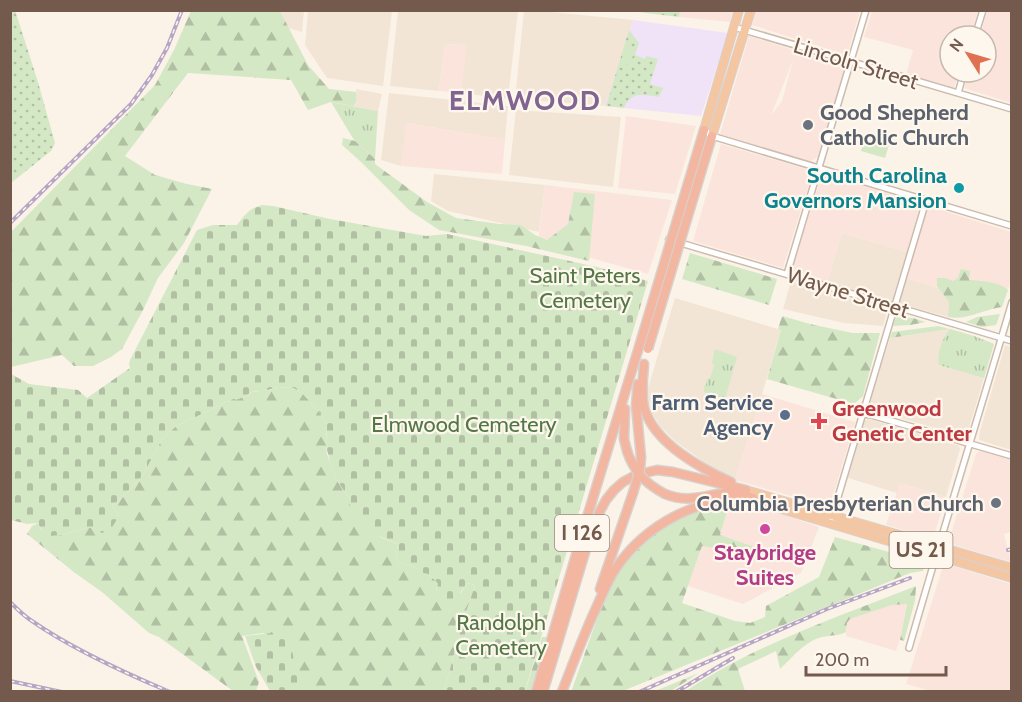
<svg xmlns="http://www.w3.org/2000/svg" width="1022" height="702" font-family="Cabin,sans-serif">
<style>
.residential{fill:#f3e5d6}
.commercial{fill:#fbe4db;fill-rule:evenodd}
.education{fill:#f0e3f8}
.grass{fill:url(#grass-tufts)}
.forest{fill:url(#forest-firs)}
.cemetery{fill:url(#cemetery-stones)}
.park{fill:url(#park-dots)}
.pitch{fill:#d4e8c6}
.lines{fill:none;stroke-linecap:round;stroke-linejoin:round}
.tertiary-tunnel{stroke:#d9cdc0;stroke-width:5;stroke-dasharray:5 2.5;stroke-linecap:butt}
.tertiary-casing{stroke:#cdbbad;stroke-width:8}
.trunk-casing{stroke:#d8d1cd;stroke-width:10}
.motorway-casing{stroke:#d8d1cd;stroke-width:11}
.tertiary{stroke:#fff;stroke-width:5}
.trunk{stroke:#f4c6a2;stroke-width:8}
.motorway{stroke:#f2b6a1;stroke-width:8}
.rail-casing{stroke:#b6a5c5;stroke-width:4}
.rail{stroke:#fef7ed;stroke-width:1.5;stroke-dasharray:4.5;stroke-linecap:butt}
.motorway-bridge-casing{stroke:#d8d1cd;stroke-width:11;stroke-linecap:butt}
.motorway-bridge{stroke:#f2b6a1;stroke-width:8}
.worship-dot{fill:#6b7280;stroke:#fef7ed;stroke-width:2}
.culture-dot{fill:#0f9aa8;stroke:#fef7ed;stroke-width:2}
.service-dot{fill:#5c6f8a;stroke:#fef7ed;stroke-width:2}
.health-dot{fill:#e0444e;stroke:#fef7ed;stroke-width:2}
.hotel-dot{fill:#d1479c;stroke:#fef7ed;stroke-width:2}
.labels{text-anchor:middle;stroke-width:4.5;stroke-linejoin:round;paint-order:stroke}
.shield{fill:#fef7ed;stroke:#9d897c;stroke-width:1.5}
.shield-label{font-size:21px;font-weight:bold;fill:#745a4c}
.street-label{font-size:22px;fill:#745a4c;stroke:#fef7ed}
.worship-label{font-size:22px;font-weight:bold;fill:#5b616d;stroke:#fef7ed;text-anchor:start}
.culture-label{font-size:22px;font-weight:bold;fill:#0d838f;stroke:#fef7ed;text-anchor:end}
.park-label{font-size:22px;fill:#547845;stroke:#fef7ed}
.service-label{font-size:22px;font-weight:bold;fill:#4e5e75;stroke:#fef7ed;text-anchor:end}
.health-label{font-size:22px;font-weight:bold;fill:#be3a42;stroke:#fef7ed;text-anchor:start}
.hotel-label{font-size:22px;font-weight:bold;fill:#b23c85;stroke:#fef7ed}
.district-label{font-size:28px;font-weight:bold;letter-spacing:1.5px;fill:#816490;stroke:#fef7ed}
</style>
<defs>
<pattern id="grass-tufts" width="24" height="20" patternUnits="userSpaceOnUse" patternTransform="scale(1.5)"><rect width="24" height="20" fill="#d4e8c6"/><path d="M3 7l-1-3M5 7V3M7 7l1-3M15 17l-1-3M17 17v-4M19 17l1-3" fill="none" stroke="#b1bfa3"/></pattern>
<pattern id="forest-firs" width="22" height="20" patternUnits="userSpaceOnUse" patternTransform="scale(1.5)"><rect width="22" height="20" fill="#d4e8c6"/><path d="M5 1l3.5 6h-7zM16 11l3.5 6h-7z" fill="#b1bfa3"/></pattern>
<pattern id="cemetery-stones" width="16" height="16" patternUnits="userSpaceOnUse" patternTransform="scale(1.5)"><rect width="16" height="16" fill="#d4e8c6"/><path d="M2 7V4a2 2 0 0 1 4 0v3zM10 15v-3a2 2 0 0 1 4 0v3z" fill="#b1bfa3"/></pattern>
<pattern id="park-dots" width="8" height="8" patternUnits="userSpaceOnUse" patternTransform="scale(1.5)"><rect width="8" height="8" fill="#d4e8c6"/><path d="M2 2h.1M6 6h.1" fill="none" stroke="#b1bfa3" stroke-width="1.8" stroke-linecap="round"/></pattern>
</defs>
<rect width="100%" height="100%" fill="#fbf3e7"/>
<path class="residential" d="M280,11H304L302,32L288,28Z
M308,11H392L383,86L327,78L305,45Z
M398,11H518L508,99L461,93L466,45L445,44L439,91L390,86Z
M524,11H540L633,20L606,106L515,99Z
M356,89L382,94L378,111L353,106L356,102Z
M389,93L508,106L505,140L407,123L401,166L381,160Z
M516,110L621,117L613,187L509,175Z
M434,174L545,185L539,232L448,211L431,201Z
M842,233L907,252L892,301L827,282Z
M906,278L955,293L948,317L898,303Z
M791,281L881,308L886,315L883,326L844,323L783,309Z
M675,298L781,330L762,394L735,480L704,462L675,441L660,426L652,413L649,402L648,388Z
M950,329L974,336L994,344L969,428L964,436L871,410L869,405L890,338Z
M1005,345L1011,347V450L979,440L980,431Z
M869,419L959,446L960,449L946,497L900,483L897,493L845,477L863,421Z"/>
<path class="commercial" d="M680,11V10L733,11L730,22L679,17Z
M756,11V10L860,11L847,55L752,25Z
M872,11H978L970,36H950V72H959L954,88L906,75L913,50L864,37Z
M987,11H1011V103L964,88L969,72H986V36H980Z
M749,36L842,65L844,71L819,156L810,162L720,134ZM793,60L782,101L773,113H772Z
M445,44L467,45L461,93L439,91Z
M626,116L696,126L675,194L618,188Z
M406,123L505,140L502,174L401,166Z
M721,144L813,171L783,268L693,241Z
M823,172L920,204L907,252L842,233L827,282L791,270Z
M545,185L672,200L648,274L538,243Z
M928,206L1011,232V280L1008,290L985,282L979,300L906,278Z
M762,394L855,422L833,496L828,503L823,505L735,480Z
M980,451L1011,460V532L1004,534L1011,562L950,544L949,540L976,454Z
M900,483L946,497L934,535L930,538L886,525Z
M761,507L819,527L801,573L743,604L688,586L702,546L720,536L727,512L745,509L759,512Z
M944,563L1011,584L1012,691H930L906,684Z
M907,603L900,640L896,651L846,636L847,624L850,619L892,605Z"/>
<path class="education" d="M633,20L728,33L701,116L605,106Z"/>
<path class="grass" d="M331,102L378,111L375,159L354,140Z
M950,329L974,336L994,344L984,378L939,365C936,354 943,337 950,329Z
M715,349L737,357L725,399L704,392V386L706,385L707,379L710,378L714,366L712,363Z"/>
<path class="forest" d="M191,11H280L308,65L329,89L356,92V102L353,106L331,102L308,110L291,80L188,73L125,156L155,175L187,184L212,189L184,243L158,278L143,310L122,349L111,357L93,366H74L62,355L11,367V232L155,85L174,50Z
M343,138L355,141L375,159V164L427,202L456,218L500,224L521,225L535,235L547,240L568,224L574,192L595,194L589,261L526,246L439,230L409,210L360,161L342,145Z
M690,253L777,279L769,305L682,279Z
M961,269L970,271L969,280C981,281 998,281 1008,290L1002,307C984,309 967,321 948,317L949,302L937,286V278H946L953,281L958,278Z
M1000,314L996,325L982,327L966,322L977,317Z
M782,316L814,325L853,333H880L863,396L854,404L767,379L781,330L778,329Z
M896,317L913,318L926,322L910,325L893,326Z
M938,326L950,329L890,338L892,332Z
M278,387L294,388L304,395L319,412L327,424L326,446L327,454L338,482L350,499L353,512L379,533L380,537L398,544L396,556L399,562L415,567L420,572L428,574L435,580L438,584L436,590L461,593L467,583L475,585L462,625L444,691H291L271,640L264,633L242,636L259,682L256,691H233L159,637L149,633L102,592L75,573L27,534L32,526L38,523L41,530L50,536L62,535L86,528H94L119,516L112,505L121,499L143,475L162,439L175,427L226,402L235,400L248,395L252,392L270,390Z
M737,503L761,507L759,512L745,509L739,513L727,512L720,535L763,550L762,557L725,545L714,548L702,546L682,603L735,621L750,623L765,617L766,606L819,577L835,537L925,562L923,571L910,573L623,691L571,692L607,591L627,559L652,534L691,513L707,507Z
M916,586L915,601L904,641L900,640L907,604L892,605L850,619L847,623L846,632C839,636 831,635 822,637C805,641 792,658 780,669L776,651L738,669L745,691H686C756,644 838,617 916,586Z
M542,637H549L534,691L525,692Z
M699,673L671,691H655Z"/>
<path class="cemetery" d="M262,205L273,206L330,219L426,236L447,234L597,267L648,281L525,691H444L462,625L475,585L467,583C462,591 457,598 448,603L440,600L435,595L438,584L435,580L428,574L419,572L415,567L399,562L396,556L398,544L379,536V533C368,525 347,514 350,499L338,482L331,465L326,446L327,424L319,412L304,395L294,388L278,387L261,392L257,391L252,392L244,397L235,400L226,402L175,427L162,439L143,475L121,499L112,505L119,516L111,529L102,533L94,528H86L62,535L50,536L44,535L38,523L27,524L11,520V374L29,384L78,390L87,398L130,368L129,364L130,360L197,230L213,225H237C246,214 248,209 262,205Z
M288,631L300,691H270L256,667L245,636Z"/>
<path class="park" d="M15,10L38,82L55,143L51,151L11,183L10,11Z
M638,10H680V11L679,17L638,12Z
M629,30L639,43L635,55L645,59L647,56L658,59L650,84L663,88L659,97C643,95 632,90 624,108L606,106Z"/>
<path class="pitch" d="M626,46L635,49L630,65L621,62Z
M864,138L889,145L885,158L861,151Z"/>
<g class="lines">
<path class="tertiary-tunnel" d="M665,238L683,244"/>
<defs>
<path id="tertiary" d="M734,27L1012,109
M975,36L983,10
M958,93L964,72
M704,130L712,136L1012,226
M684,244L1012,341
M787,274L866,10
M862,414L871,415L1012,456
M830,524L926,201
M909,648C942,533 978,418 1012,302"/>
<path id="trunk" d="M704,130L739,10
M712,136L751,10
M746,490L1012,568
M768,505L1012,578"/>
<path id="motorway" d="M678,217L704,130
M687,219L712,136
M644,364C643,378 641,392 644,407C653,442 700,468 731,482
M638,384L636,405L641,457
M625,409L624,439L627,451
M665,494C687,503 702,496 724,493C733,492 744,495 753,498
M600,589L633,493
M536,692L585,524L639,347
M543,692L586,549L599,513L606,500L614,490L623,482L636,475L657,470L673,472L746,490
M562,692C573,663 584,634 597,606C602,595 607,583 613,573C638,532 687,501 736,500C746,500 757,503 768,505"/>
</defs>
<use href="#tertiary" class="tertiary-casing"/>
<use href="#trunk" class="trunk-casing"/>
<use href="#motorway" class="motorway-casing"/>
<use href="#tertiary" class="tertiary"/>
<use href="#trunk" class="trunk"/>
<use href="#motorway" class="motorway"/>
<defs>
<path id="rail" d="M10,223L131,104L152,75L167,48L182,10
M1008,550L1012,549
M10,602C17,609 24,616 32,621C72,649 125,673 170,692
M10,681L62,692
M639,692L827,609L910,578
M676,692L733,658"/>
</defs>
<use href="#rail" class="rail-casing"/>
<use href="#rail" class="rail"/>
<defs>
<path id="motorway-bridge" d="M639,347L678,217
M648,349L687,219
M627,451C634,472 646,484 665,494
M633,493L640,469L641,457"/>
</defs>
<use href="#motorway-bridge" class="motorway-bridge-casing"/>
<use href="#motorway-bridge" class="motorway-bridge"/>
</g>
<g class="worship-dot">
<circle cx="808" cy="125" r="6"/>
<circle cx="996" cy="503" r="6"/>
</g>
<circle class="culture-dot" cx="959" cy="188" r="6"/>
<circle class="service-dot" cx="785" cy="415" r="6"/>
<path class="health-dot" d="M816 412h6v6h6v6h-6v6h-6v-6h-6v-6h6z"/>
<circle class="hotel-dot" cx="765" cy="529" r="6"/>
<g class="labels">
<g class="shield">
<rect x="555" y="515" width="54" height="36" rx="4.5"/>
<rect x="889.5" y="532" width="63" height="36" rx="4.5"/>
</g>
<g class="shield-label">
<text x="582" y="540">I 126</text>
<text x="921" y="557">US 21</text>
</g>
<g class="street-label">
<text transform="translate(856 63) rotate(17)" y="8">Lincoln Street</text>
<text transform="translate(848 292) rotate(17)" y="8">Wayne Street</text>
</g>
<g class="worship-label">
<text x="820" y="120">Good Shepherd<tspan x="820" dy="25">Catholic Church</tspan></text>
<text x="984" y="511" text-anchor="end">Columbia Presbyterian Church</text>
</g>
<g class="culture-label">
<text x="947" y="183">South Carolina<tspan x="947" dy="25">Governors Mansion</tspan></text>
</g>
<g class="park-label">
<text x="585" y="283">Saint Peters<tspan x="585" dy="25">Cemetery</tspan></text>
<text x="464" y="432">Elmwood Cemetery</text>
<text x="501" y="630">Randolph<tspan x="501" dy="25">Cemetery</tspan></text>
</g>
<g class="service-label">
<text x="773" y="410">Farm Service<tspan x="773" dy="25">Agency</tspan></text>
</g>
<g class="health-label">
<text x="832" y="416">Greenwood<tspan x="832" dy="25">Genetic Center</tspan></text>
</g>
<g class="hotel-label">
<text x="765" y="560">Staybridge<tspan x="765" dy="25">Suites</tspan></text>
</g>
<g class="district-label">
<text x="525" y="110">ELMWOOD</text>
</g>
</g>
<rect width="1022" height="702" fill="none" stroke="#745a4c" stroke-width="24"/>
<g transform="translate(968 54) rotate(307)"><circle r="28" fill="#fef7ed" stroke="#c7b8ad" stroke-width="1.5"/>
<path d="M0-4.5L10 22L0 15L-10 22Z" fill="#df7152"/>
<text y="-9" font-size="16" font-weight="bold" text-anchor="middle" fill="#745a4c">N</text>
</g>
<path d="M806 666v9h140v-9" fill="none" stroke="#745a4c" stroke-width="3"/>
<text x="815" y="666" font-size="18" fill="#745a4c" stroke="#fef7ed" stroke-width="4.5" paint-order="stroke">200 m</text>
</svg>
